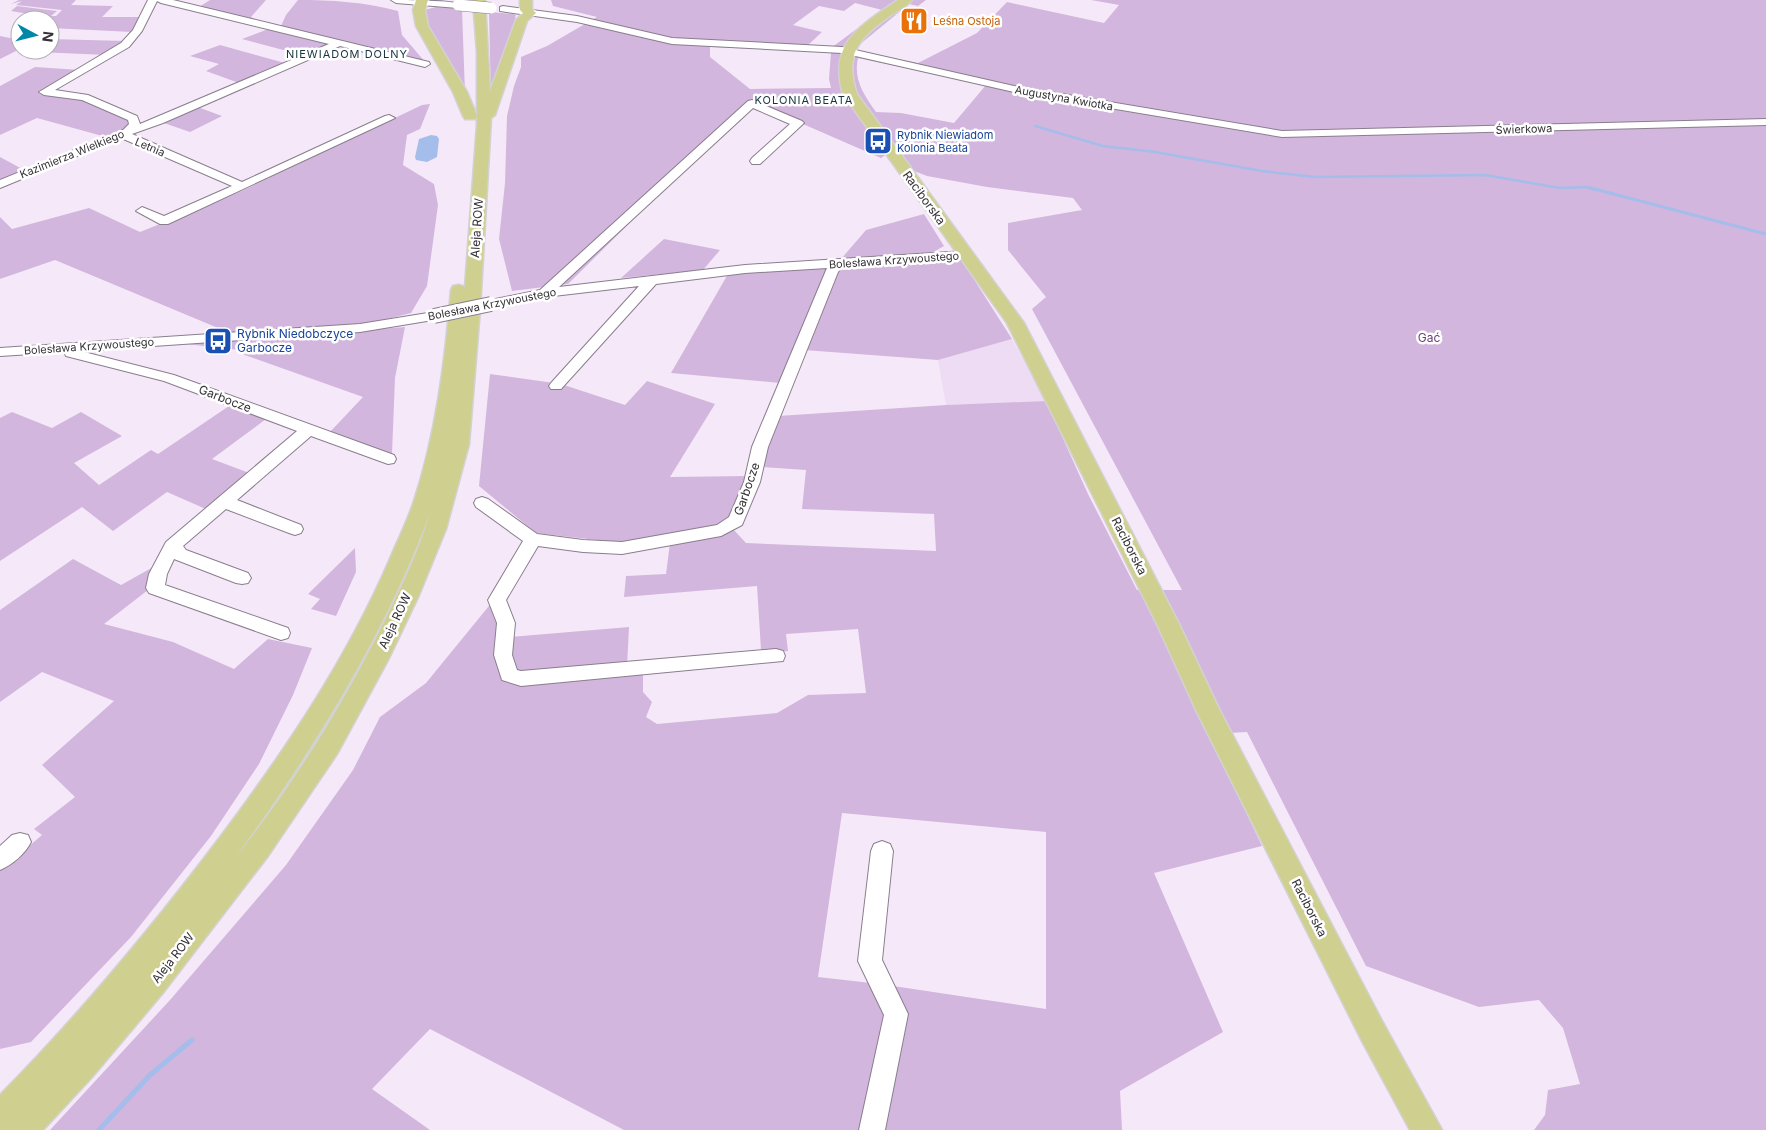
<svg xmlns="http://www.w3.org/2000/svg" width="1766" height="1130" font-family="Inter,sans-serif">
<style>
.built{fill:#eddcf3}
.green{fill:#d3b6dd;fill-rule:evenodd}
.water{fill:#a5bdea}
.lines{fill:none;stroke-linecap:round;stroke-linejoin:round}
.stream-far2{stroke:#a5bdea;stroke-width:2.5}
.stream-far1{stroke:#a5bdea;stroke-width:3}
.stream{stroke:#a5bdea;stroke-width:5}
.minor-casing{stroke:#897e8d;stroke-width:2}
.major-casing{stroke:#d3d2d3;stroke-width:3}
.minor{fill:#fff;fill-rule:evenodd}
.major{fill:#cfd08f;fill-rule:evenodd}
.minor-bridge-far1-casing{stroke:#897e8d;stroke-width:12;stroke-linecap:butt}
.minor-bridge-casing{stroke:#897e8d;stroke-width:16;stroke-linecap:butt}
.minor-bridge-far1{stroke:#fff;stroke-width:11}
.minor-bridge{stroke:#fff;stroke-width:14}
.labels{text-anchor:middle;stroke-width:5;stroke-linejoin:round;paint-order:stroke}
.far-food-label{font-size:11px;fill:#c56008;stroke:#fff;text-anchor:start}
.far-neighbourhood-label{font-size:11px;letter-spacing:1px;fill:#16343f;stroke:#fff}
.far-street-label{font-size:11px;fill:#353137;stroke:#fff}
.far-transit-label{font-size:11px;fill:#164399;stroke:#fff;text-anchor:start}
.street-label{font-size:12px;fill:#353137;stroke:#fff}
.transit-label{font-size:12px;fill:#164399;stroke:#fff;text-anchor:start}
.park-label{font-size:12px;fill:#6a4078;stroke:#fff}
</style>
<rect width="100%" height="100%" fill="#f5e9f9"/>
<path class="built" d="M1012,339L1046,401L946,405L938,360Z"/>
<path class="green" d="M19,0H76L71,5L113,6L102,17H140L132,32L50,28V20H25L36,13L29,14L11,11L17,6L57,11L51,16H56L62,10L16,5L22,1L11,4Z
M210,0H266L251,17L257,20L255,21L199,7Z
M298,0C331,0 365,2 398,11L402,35L426,63L281,26L286,15Z
M551,0H926L918,6L909,4L853,50L918,63L977,33L1007,2L1104,23L1119,5L1091,0H1766V1130H1534L1545,1115L1548,1090L1580,1084L1563,1028L1539,1000L1479,1007L1366,966L1247,732L1209,734L1262,846L1154,873L1223,1032L1120,1091L1122,1130H624L430,1029L372,1089L430,1130H50L170,1000L286,865L353,770L380,717L426,683L493,601L508,678L643,673V692L652,702L646,717L657,724L777,713L808,695L866,693L858,629L786,634L788,651L736,657L761,650L757,586L624,597L626,576L666,574L670,543L733,529L746,543L936,551L934,514L802,509L806,470L761,467L778,416L946,405L1046,401L1088,494L1137,590H1182L1032,309L1046,297L1008,250V223L1082,210L1073,198L987,187L927,176L914,171L895,148L881,158L752,102L568,284L512,291L499,239L505,183L507,116L514,86L521,67V57L547,46L597,17L553,6ZM855,3L882,10L831,48L807,46L822,32L793,25L819,6L844,11ZM710,47L831,52L829,79L831,88L750,89L710,57ZM858,58L986,85L954,123L901,113L876,112C864,95 853,79 858,58ZM842,813L1046,832V1009L880,984L818,977Z
M436,7L462,9L465,93L426,26L424,10Z
M489,12L513,14L516,15L515,18H520L491,100Z
M271,28L335,43L306,56L242,39Z
M0,36L20,40V50H50V39L126,41L106,55L16,51L0,59Z
M220,45L285,63L239,83L206,71L219,64L190,56Z
M35,67L80,70L39,94L82,99L111,111L132,123L120,132L106,137L37,118L0,135V86Z
M430,104L420,129L407,135L403,165L434,184L438,205L427,286L411,313L364,325L230,333L55,260L0,279V217L12,229L89,208L140,232L244,190L422,105Z
M195,106L222,116L190,132L161,122Z
M0,157L26,171L0,182Z
M924,214L944,246L930,254L841,259L866,230Z
M664,239L720,250L703,270L621,278Z
M961,259L1012,339L938,360L804,350L834,278L840,269Z
M830,266L780,383L671,373L728,274Z
M405,327L395,378L392,454L329,433L363,397L242,354L248,351L186,344Z
M490,374L561,384L625,405L647,381L715,404L670,477L748,476L728,518L716,526L623,543L536,533L479,486Z
M229,406L266,419L212,459L252,474L208,510L167,492L113,531L82,507L0,561V418L12,412L52,428L81,412L122,436L74,463L99,485L151,450L158,454Z
M355,548L356,572L336,616L311,609L320,599L308,594Z
M73,559L121,585L155,566L148,590L104,624L173,642L234,669L268,639L312,648L293,695L259,764L211,836L131,937L31,1042L0,1049V871L42,835L34,829L75,797L42,765L114,701L42,672L0,702V610Z
M629,627L627,667L512,672L510,637Z"/>
<path class="water" d="M431,135L437,136L439,139L437,157L427,162L416,160L415,157L419,139Z"/>
<g class="lines">
<path class="stream-far2" d="M1035,126L1103,146L1155,152L1262,171L1315,177L1485,175L1560,188L1586,187L1596,190"/>
<path class="stream-far1" d="M1591,188L1766,234"/>
<path class="stream" d="M99,1130L150,1075L192,1040"/>
<defs>
<path id="minor" d="M148,0H173L429,62L430,64L425,67L340,46L163,123L132,134L242,182L385,116L389,115L395,118L168,224H160L136,211L142,207L164,216L232,186L121,138L0,188V180L123,130L129,124L128,120L82,100L44,95L39,92L121,43L133,30ZM157,1L161,3L329,44L140,124L137,116L88,95L55,90L129,47L142,31Z
M391,0C405,0 454,0 463,5L458,8L396,3Z
M503,6L577,16L672,38L842,47L1014,86L1282,131L1766,119V125L1282,137L1014,92L842,53L672,44L577,22L500,11V7Z
M752,100L802,121L804,123L760,164H752L750,161L752,158L790,124L753,108L559,287L745,265L965,251L972,255L965,259L842,267L838,272L768,447L760,482L742,525L721,536L622,554L583,552L538,546L506,600L515,623L512,655L517,670L521,671L776,649L783,651L785,656L783,661L521,686L502,680L494,655L497,623L488,600L523,541L476,507L474,503L476,499L482,497L488,499L537,534L583,540L622,542L717,525L729,517L744,482L752,447L827,268L745,273L656,284L561,389H551L549,386L551,383L639,286L545,297L491,308L484,304L486,301L540,290L748,101Z
M434,312L439,313L441,316L439,319L360,332L80,351L174,375L394,455L396,459L394,463L388,464L311,436L237,500L301,525L303,529L301,533L295,535L289,533L226,509L183,546L186,550L248,573L251,578L248,583L242,584L236,583L174,559L167,574L165,585L288,628L290,633L288,638L281,640L149,593L146,588L149,574L166,542L297,431L164,381L66,356L64,352L0,356V348L360,324Z
M20,833L28,835L31,842C25,854 12,865 0,870V846L12,835Z
M882,841L890,844L893,851L882,960L908,1014L885,1130H859L884,1015L858,961L871,851L874,844Z"/>
<path id="major" d="M416,0H428L425,10L428,26L467,92L477,116L475,119H465L463,116L453,92L416,26L413,10Z
M473,0H485L490,91L516,20L523,13L520,10V0H532V9L536,13L527,21L495,115L491,118L480,309L469,444L446,529L419,595L388,660L337,754L268,856L162,994L93,1076L43,1130H0V1095C80,1014 153,926 221,836C286,749 346,660 389,561C397,542 406,524 413,504C436,435 445,362 451,290L453,286L459,285L465,287L477,125V52ZM430,513C420,548 404,582 388,614C346,701 295,783 235,858C313,750 383,638 430,513Z
M898,0H912C906,7 897,11 890,16C858,38 844,55 857,94L1024,323L1179,624L1219,709L1382,1021L1442,1130H1410L1362,1041L1196,710L1157,624L1007,323L843,94C828,43 860,26 898,0Z"/>
</defs>
<use href="#minor" class="minor-casing"/>
<use href="#major" class="major-casing"/>
<use href="#minor" class="minor"/>
<use href="#major" class="major"/>
<defs>
<path id="minor-bridge-far1" d="M458,5L491,8"/>
<path id="minor-bridge" d="M434,316L491,304"/>
</defs>
<use href="#minor-bridge-far1" class="minor-bridge-far1-casing"/>
<use href="#minor-bridge" class="minor-bridge-casing"/>
<use href="#minor-bridge-far1" class="minor-bridge-far1"/>
<use href="#minor-bridge" class="minor-bridge"/>
</g>
<defs>
<symbol id="restaurant-square" viewBox="-11 -11 22 22"><rect x="-9" y="-9" width="18" height="18" rx="4" fill="#e8710a" stroke="#fff"/><path d="M-5-6h1v4h1v-4h1v4h1v-4h1v5L-1.5 .5V6h-2V.5L-5-1ZM5-6V6H3V1.5H1.5Q1.5-4 5-6Z" fill="#fff"/></symbol>
<symbol id="bus-square" viewBox="-11 -11 22 22"><rect x="-9" y="-9" width="18" height="18" rx="4" fill="#1a4fb4" stroke="#fff"/><path d="M-5-6H5V4H4V6H2V4H-2V6H-4V4H-5ZM-3.5-4V0h7V-4ZM-3.5 1.2v1.5H-2V1.2ZM2 1.2v1.5H3.5V1.2Z" fill="#fff"/></symbol>
</defs>
<g fill-rule="evenodd">
<use href="#restaurant-square" x="898" y="5" width="32" height="32"/>
<use href="#bus-square" x="862" y="125" width="32" height="32"/>
<use href="#bus-square" x="202" y="325" width="32" height="32"/>
</g>
<g class="labels">
<g class="far-food-label">
<text x="933" y="25">Leśna Ostoja</text>
</g>
<g class="far-neighbourhood-label">
<text x="347" y="58">NIEWIADOM DOLNY</text>
<text x="804" y="104">KOLONIA BEATA</text>
</g>
<g class="far-street-label">
<text transform="translate(1064 98) rotate(10)" y="4">Augustyna Kwiotka</text>
<text transform="translate(1524 129) rotate(-2)" y="4">Świerkowa</text>
<text transform="translate(150 147) rotate(23)" y="4">Letnia</text>
<text transform="translate(72 154) rotate(-22)" y="4">Kazimierza Wielkiego</text>
<text transform="translate(894 260) rotate(-4)" y="4">Bolesława Krzywoustego</text>
<text transform="translate(492 304) rotate(-11)" y="4">Bolesława Krzywoustego</text>
<text transform="translate(89 346) rotate(-4)" y="4">Bolesława Krzywoustego</text>
</g>
<g class="far-transit-label">
<text x="897" y="139">Rybnik Niewiadom<tspan x="897" dy="13">Kolonia Beata</tspan></text>
</g>
<g class="street-label">
<text transform="translate(924 198) rotate(54)" y="4">Raciborska</text>
<text transform="translate(477 228) rotate(-86)" y="4">Aleja ROW</text>
<text transform="translate(225 399) rotate(21)" y="4">Garbocze</text>
<text transform="translate(747 489) rotate(-71)" y="4">Garbocze</text>
<text transform="translate(1129 546) rotate(63)" y="4">Raciborska</text>
<text transform="translate(395 621) rotate(-65)" y="4">Aleja ROW</text>
<text transform="translate(1309 908) rotate(63)" y="4">Raciborska</text>
<text transform="translate(173 958) rotate(-52)" y="4">Aleja ROW</text>
</g>
<g class="transit-label">
<text x="237" y="338">Rybnik Niedobczyce<tspan x="237" dy="14">Garbocze</tspan></text>
</g>
<g class="park-label">
<text x="1429" y="342">Gać</text>
</g>
</g>
<g transform="translate(35 35) rotate(97)"><circle r="24" fill="#ffffff" stroke="#aeadaf"/>
<path d="M0-4L9 19L0 12L-9 19Z" fill="#0287a9"/>
<text y="-8" font-size="14" font-weight="bold" text-anchor="middle" fill="#353137">N</text>
</g>
</svg>
